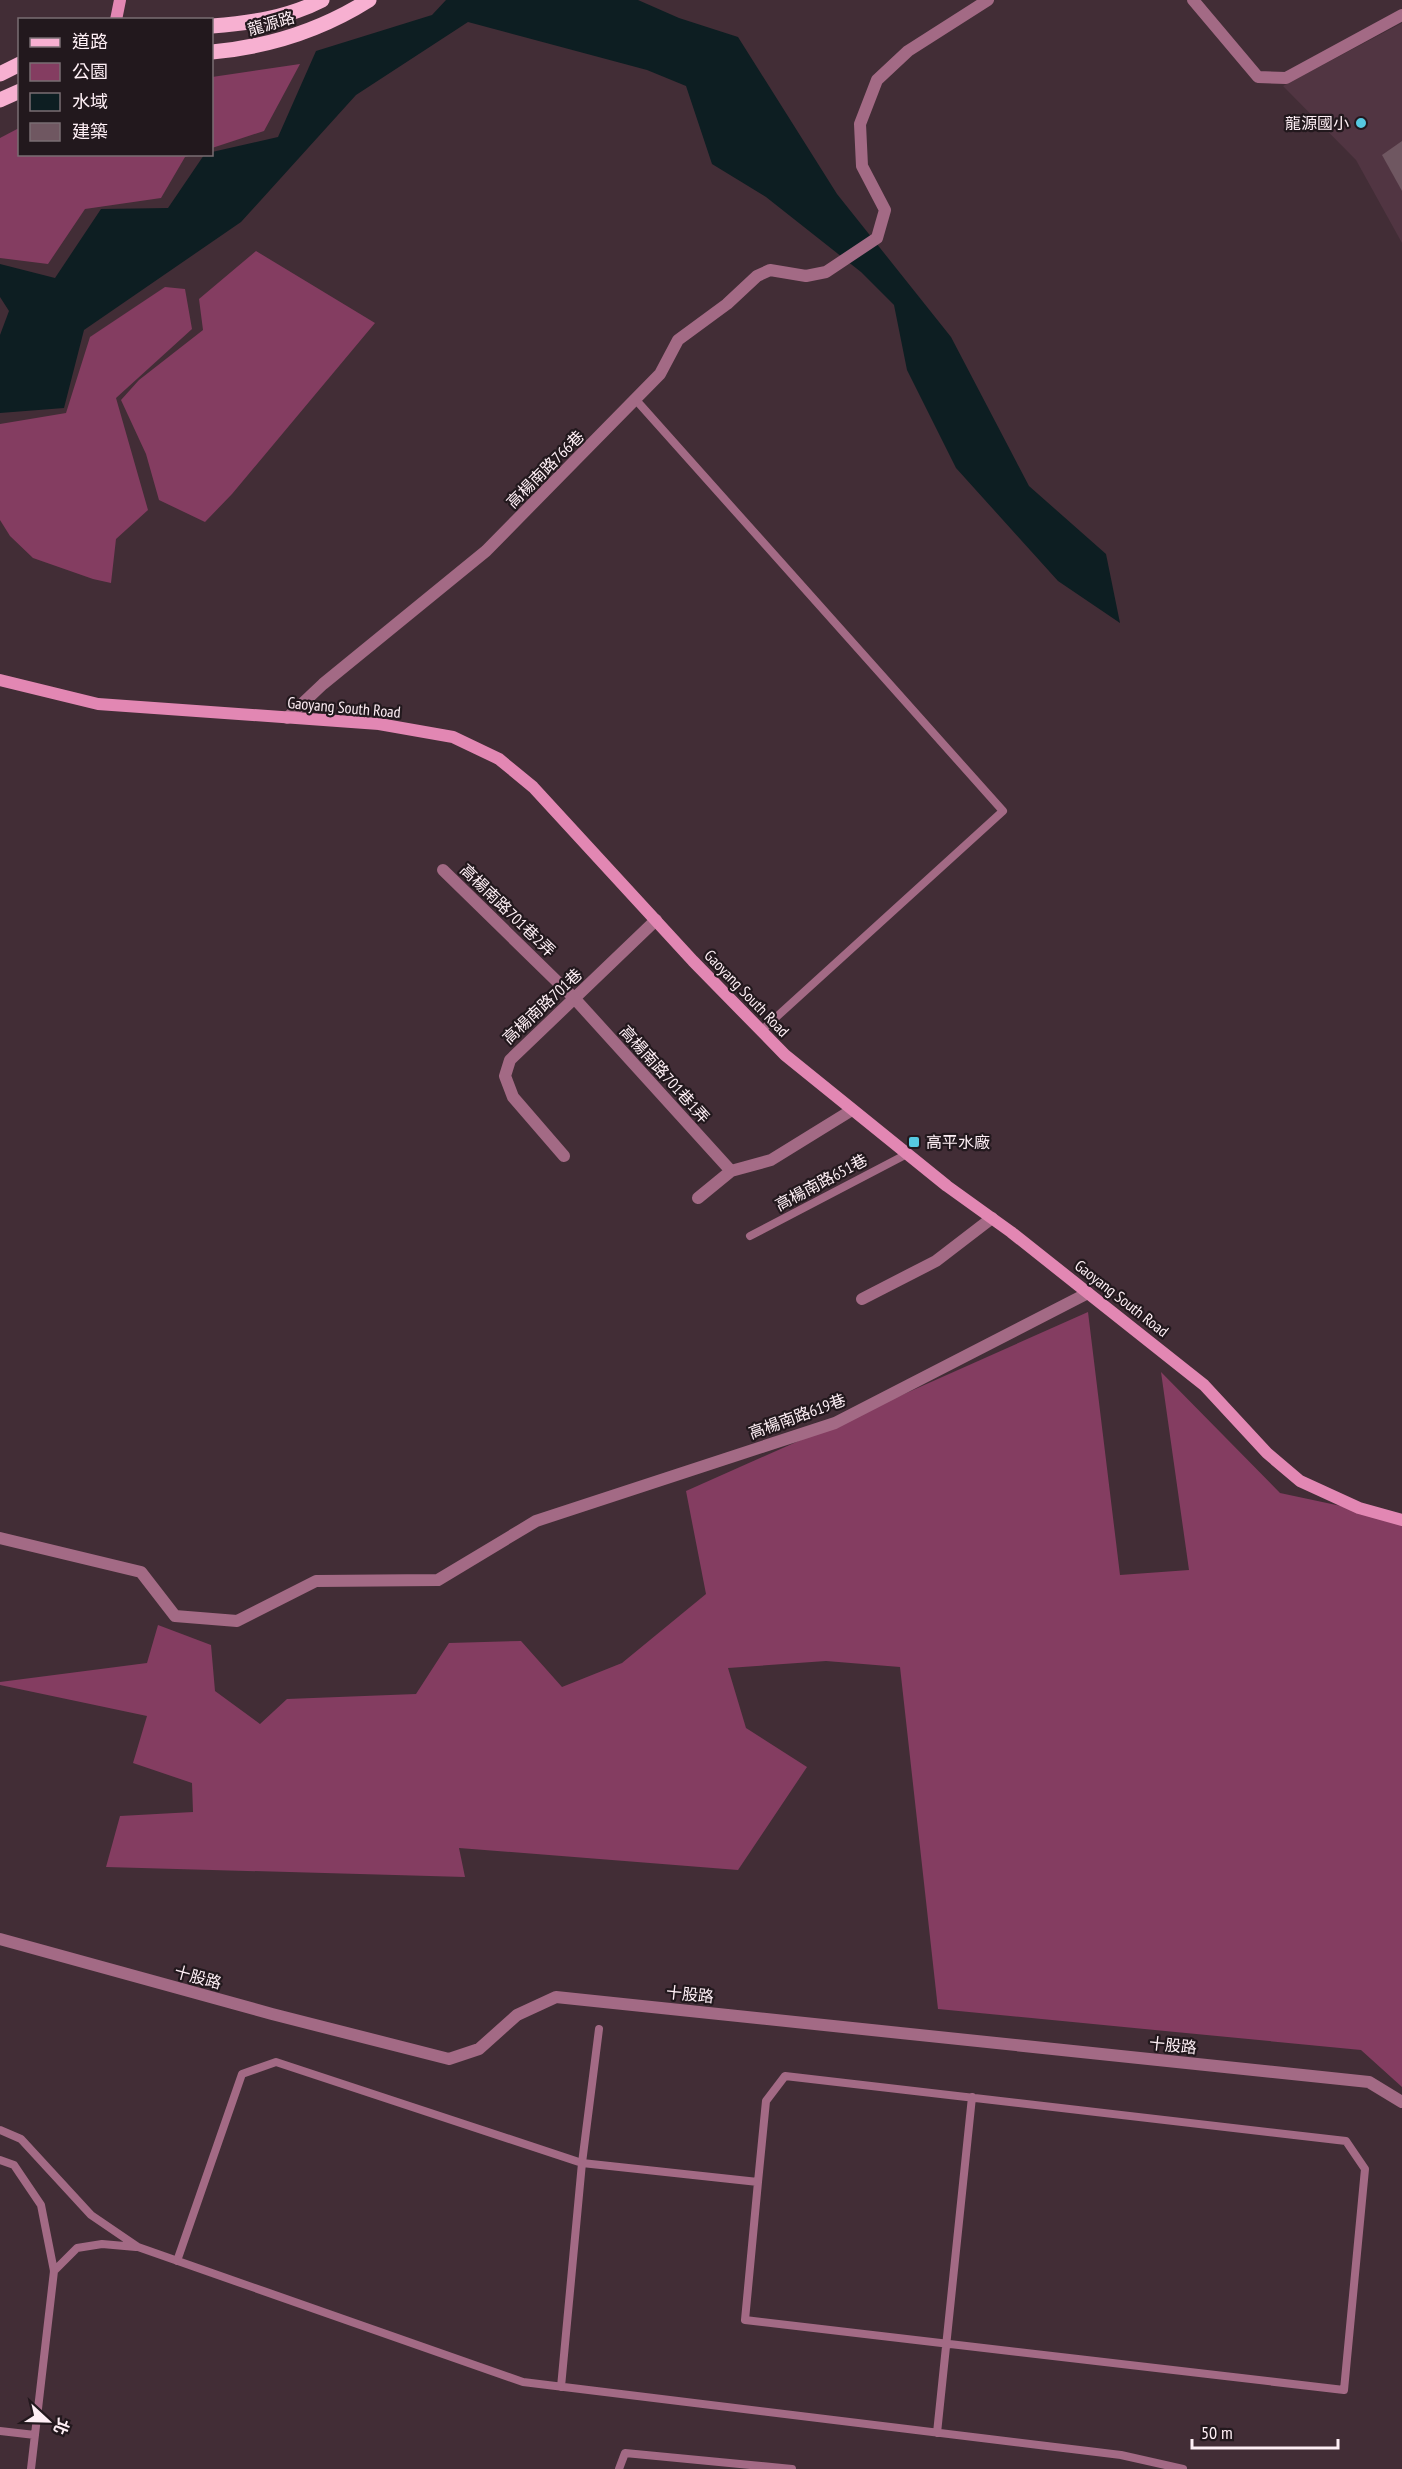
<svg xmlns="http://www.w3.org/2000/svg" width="1402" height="2469" font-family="'PT Sans Narrow','Noto Sans TC',sans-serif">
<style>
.built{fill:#513542}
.green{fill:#843d61}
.water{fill:#0d1e22}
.building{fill:#6f5761}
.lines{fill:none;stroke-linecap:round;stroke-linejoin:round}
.lane{stroke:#a36a85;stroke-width:8}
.street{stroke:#a36a85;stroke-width:12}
.secondary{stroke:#e287b3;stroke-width:12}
.primary{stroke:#f7b0d1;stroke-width:15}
.poi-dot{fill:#56c9e1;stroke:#22181d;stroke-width:2}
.labels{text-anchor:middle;stroke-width:4.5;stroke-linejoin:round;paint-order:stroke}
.street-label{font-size:16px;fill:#feeff5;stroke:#22181d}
.poi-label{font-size:16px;fill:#feeff5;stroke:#22181d;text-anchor:end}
</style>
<rect width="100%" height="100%" fill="#422d36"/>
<path class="built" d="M1402,23V243L1356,160L1283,86Z"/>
<path class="green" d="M300,64L264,131L212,148V77Z
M19,128L20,154L192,155L185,157L161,198L85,209L48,264L0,258V138Z
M256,251L375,323L232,494L205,522L159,500L146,454L121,400L139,380L203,330L199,299Z
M165,287L185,289L192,329L116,398L148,510L116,539L111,583L93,579L33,558L10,536L0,520V424L66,413L90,337Z
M1088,1312L1120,1575L1189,1570L1161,1372L1280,1493L1402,1519V2087L1361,2050L938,2009L900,1667L826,1661L728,1668L746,1728L807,1767L738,1870L459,1848L465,1877L106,1867L120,1816L193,1812L192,1783L133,1763L147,1716L0,1685V1682L147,1663L158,1625L211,1645L215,1691L260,1724L287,1699L416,1694L449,1643L521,1641L562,1687L622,1663L706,1594L686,1491Z"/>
<path class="water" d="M446,0H638L679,18L738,37L837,194L951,337L1029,486L1106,554L1120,623L1058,581L956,468L907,370L894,305L861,272L766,197L712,164L686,86L647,70L468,22L356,95L241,222L84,330L64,408L0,413V335L9,311L0,297V264L55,278L101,209L168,208L204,155L212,154V152L278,137L316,51L432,15Z"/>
<path class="building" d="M1402,141V191L1382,155Z"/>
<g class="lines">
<path class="lane" d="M636,400L1003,811L761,1031
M750,1236L907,1154
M0,2130L21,2139L91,2215L138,2247L523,2382L1121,2455L1183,2469
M0,2160L14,2165L41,2205L54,2271L31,2469
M177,2261L242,2074L276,2062L582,2163L758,2182L745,2320L1344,2390L1365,2169L1346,2141L785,2076L766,2101L758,2182
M54,2271L77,2248L102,2244L136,2247
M561,2387L582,2163L599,2029
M0,2431L35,2435
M937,2433L972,2097
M619,2469L625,2453L792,2469"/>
<path class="street" d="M1193,0L1258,77L1286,78L1402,15
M287,718L323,684L486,551L660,374L678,340L727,304L757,276L770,270L806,276L826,272L877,238L885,210L862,166L860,124L877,80L908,51L988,0
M443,870L575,999L731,1171
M564,1156L513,1097L505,1076L510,1060L656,920
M698,1198L731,1171L771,1160L852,1110
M862,1299L936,1261L992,1218
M0,1538L141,1572L175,1616L237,1621L316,1581L438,1580L536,1521L835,1423L1088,1293
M0,1939L272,2014L449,2059L479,2049L517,2015L556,1997L1369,2082L1402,2102"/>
<path class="secondary" d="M116,20L120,0
M0,680L98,704L379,724L453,737L499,759L533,787L693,961L785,1055L947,1186L1011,1232L1204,1385L1267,1453L1300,1481L1359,1508L1402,1520"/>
<path class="primary" d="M212,26C250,23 287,18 322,0
M212,52C268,47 320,31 369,0
M0,74L20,64
M0,100L20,91"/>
</g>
<g class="poi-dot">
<circle cx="1361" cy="123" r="6"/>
<rect x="908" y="1136" width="12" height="12" rx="3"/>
</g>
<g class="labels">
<g class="street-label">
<text transform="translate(271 23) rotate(-16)" y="6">龍源路</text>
<text transform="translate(545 469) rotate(-45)" y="6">高楊南路766巷</text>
<text transform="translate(344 707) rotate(5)" y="6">Gaoyang South Road</text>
<text transform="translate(508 910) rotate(44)" y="6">高楊南路701巷2弄</text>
<text transform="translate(747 993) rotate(46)" y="6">Gaoyang South Road</text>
<text transform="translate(542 1006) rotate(-43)" y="6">高楊南路701巷</text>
<text transform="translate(665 1074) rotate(48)" y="6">高楊南路701巷1弄</text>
<text transform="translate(821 1182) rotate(-28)" y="6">高楊南路651巷</text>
<text transform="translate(1122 1298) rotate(38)" y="6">Gaoyang South Road</text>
<text transform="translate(797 1416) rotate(-20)" y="6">高楊南路619巷</text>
<text transform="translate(198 1977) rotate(15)" y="6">十股路</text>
<text transform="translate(690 1994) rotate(6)" y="6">十股路</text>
<text transform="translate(1173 2045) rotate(6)" y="6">十股路</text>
</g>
<g class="poi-label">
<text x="1349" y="129">龍源國小</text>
<text x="926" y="1148" text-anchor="start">高平水廠</text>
</g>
</g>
<rect x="18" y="18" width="195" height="138" fill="#22181d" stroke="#7a6e73" stroke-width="1.5"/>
<rect x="30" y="38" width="30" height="9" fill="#f7b0d1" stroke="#7a6e73" stroke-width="1.5"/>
<text x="72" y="48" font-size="18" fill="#feeff5">道路</text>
<rect x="30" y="63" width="30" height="18" fill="#843d61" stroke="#7a6e73" stroke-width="1.5"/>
<text x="72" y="78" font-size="18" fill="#feeff5">公園</text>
<rect x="30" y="93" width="30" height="18" fill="#0d1e22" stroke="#7a6e73" stroke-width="1.5"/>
<text x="72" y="108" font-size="18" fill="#feeff5">水域</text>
<rect x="30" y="123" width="30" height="18" fill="#6f5761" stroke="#7a6e73" stroke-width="1.5"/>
<text x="72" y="138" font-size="18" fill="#feeff5">建築</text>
<g transform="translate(48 2421) rotate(112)" stroke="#22181d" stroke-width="4.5" paint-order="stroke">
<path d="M0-4.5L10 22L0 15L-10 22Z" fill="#feeff5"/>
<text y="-9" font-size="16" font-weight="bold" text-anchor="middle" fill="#feeff5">北</text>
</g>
<path d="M1192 2439v9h146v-9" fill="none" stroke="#feeff5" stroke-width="3"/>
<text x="1201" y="2439" font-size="18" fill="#feeff5" stroke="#22181d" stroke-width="4.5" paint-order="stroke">50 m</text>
</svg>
